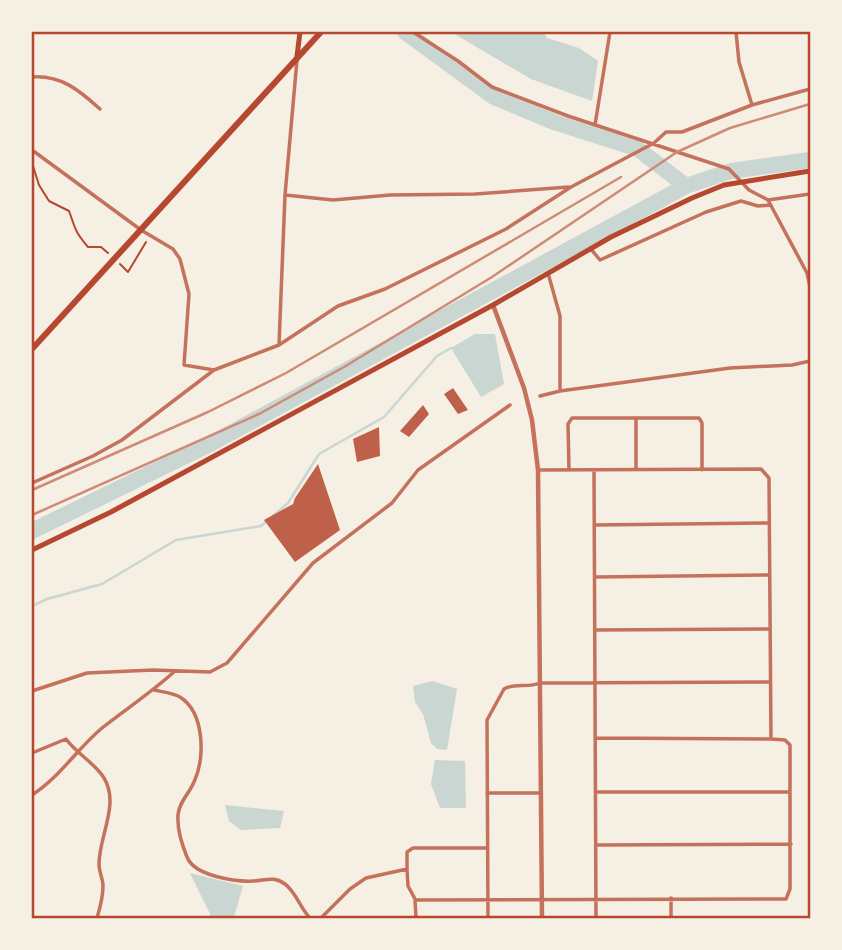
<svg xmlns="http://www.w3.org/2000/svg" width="842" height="950" font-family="'Noto Sans',sans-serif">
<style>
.water{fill:#c9d6d2}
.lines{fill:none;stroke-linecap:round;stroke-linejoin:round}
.stream{stroke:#c9d6d2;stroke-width:2.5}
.river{stroke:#c9d6d2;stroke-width:16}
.building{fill:#bf614a}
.path{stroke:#b5482f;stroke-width:2}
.minor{stroke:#c5725c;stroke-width:3.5}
.tertiary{stroke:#c5725c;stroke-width:4.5}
.secondary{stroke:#b5482f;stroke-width:5}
.trunk{stroke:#b5482f;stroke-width:6}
.rail{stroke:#cf8b77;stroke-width:2.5}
.neatline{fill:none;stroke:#b5482f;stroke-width:2.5}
</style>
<rect width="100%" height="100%" fill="#f6efe4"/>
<path class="water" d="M451,32H543L547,38L579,48L598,61L592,101L531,79Z
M475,334H495L504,384L481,397L451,348Z
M433,681L457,689L447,750L437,749L431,743L423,714L415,702L413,686Z
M435,760L465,761L466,808H440L431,784Z
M225,805L284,811L280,828L241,830L229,821Z
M190,873L243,886L234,917L211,916Z"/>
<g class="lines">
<path class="stream" d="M32,606L47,599L102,584L176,540L261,526L288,503L319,454L384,417L437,356L451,348"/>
<path class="river" d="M405,32L494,97L554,122L638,149L686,186
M32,531L212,443L686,186L731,171L810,160"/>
</g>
<path class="building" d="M453,388L468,410L458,414L444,394Z
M423,405L429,414L409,437L400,431Z
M379,427L380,456L357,462L353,439Z
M318,464L340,530L295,562L264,520L293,504L295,498Z"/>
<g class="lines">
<path class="path" d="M32,163L39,185L49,201L69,211C76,230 74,230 88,247H101L108,253
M120,264L128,272L146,242"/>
<path class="minor" d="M413,32L458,61L492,87L568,116L729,169L749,190L768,200
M32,77C61,75 79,90 100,109
M752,105L810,89
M595,125L610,32
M32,150L141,230L173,249L180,259L189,294L184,365L214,370
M810,194L768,200L807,273L810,287
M285,195L333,200L390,195L475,194L569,187
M590,248L600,260L706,212L741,201L758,206L771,205
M548,273L560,316V391
M279,345L285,195L297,60
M540,396L560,391L730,368L792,365L810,361
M636,418V470
M569,470L568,424L572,418H699L702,423V470
M594,470L596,918
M32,483L93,456L122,440L214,370L279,345L338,306L385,289L506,229L571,187L654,143L666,132H682L752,105L739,62L736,32
M594,525L769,523
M596,577L769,575
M595,630L770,629
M154,690C163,692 173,693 180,697C205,713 205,758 194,782C189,794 179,802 178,815C177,830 182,844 187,857C194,876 236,882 254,881C267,880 274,876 285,884C296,892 300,908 310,918
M32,691L87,673L153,670L210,672L227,663L313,563L392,503L418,470L510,405
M595,738L771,739
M32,753L66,739C77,754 96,764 104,778C120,804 99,836 99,864C99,872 103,879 103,886C103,897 100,908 97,918
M596,792H790
M487,793H541
M32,795C59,778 77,749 102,728C126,709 152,692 175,671
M597,845L791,844
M407,869V852L413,848H487
M671,898V918
M321,918L350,889L366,878L407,869L408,886L415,899
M416,918L415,900L786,899L790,889V745L785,740L771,739L769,478L761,469L538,470
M488,918L487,720L504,689C514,683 529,688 540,683L770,682"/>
<path class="tertiary" d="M493,305L524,388L532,420L538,470L542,918"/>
<path class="secondary" d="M297,56L300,32
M32,550L111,512L493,305L611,237L692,198L724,185L810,171"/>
<path class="trunk" d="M32,349L321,32"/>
<path class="rail" d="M32,490L208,412L286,373L621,177
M32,515L259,414L344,367L492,277L677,152L730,128L810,104"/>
</g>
<rect width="842" height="950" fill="none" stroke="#f6efe4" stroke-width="66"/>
<rect x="33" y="33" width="776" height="884" class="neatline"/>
</svg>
